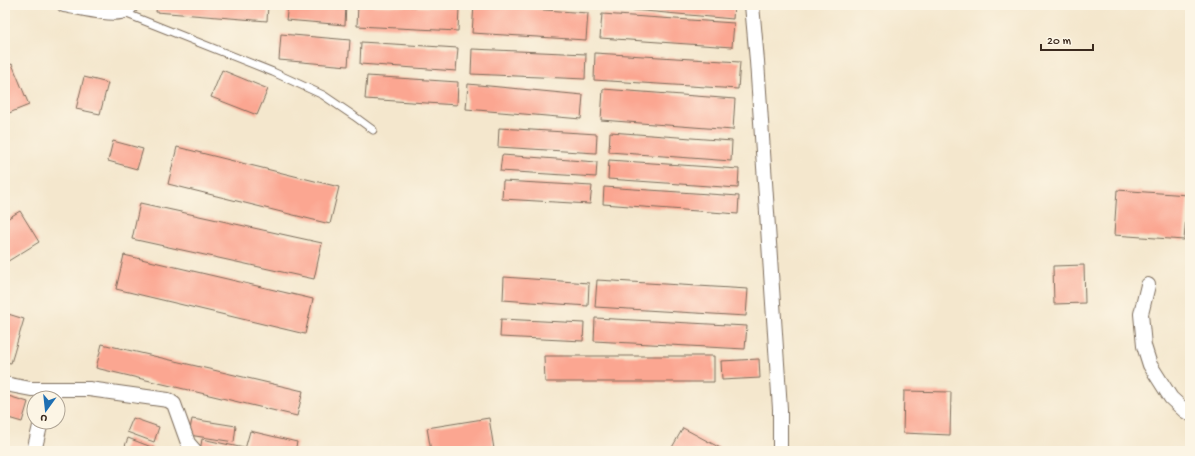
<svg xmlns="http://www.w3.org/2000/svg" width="1195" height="456" font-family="'Gochi Hand',sans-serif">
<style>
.building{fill:#fba691}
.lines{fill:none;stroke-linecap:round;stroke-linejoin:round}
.lane-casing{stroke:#7c6c5b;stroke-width:9}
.street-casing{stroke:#7c6c5b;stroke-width:16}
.lane{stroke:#fff;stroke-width:7}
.street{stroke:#fff;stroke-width:14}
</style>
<rect width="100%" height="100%" fill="#fcf5e5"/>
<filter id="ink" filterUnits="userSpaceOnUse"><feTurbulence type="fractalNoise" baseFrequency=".025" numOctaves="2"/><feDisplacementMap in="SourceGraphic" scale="8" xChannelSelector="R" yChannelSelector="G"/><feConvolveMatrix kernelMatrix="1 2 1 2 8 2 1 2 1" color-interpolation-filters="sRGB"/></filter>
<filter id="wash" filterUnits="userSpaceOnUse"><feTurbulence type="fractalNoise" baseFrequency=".012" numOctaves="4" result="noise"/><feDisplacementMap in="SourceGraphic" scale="16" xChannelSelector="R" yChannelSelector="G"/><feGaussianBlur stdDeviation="0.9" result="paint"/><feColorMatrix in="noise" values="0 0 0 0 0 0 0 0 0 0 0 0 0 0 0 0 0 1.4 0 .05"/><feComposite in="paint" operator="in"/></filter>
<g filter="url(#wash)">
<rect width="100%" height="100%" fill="#f4e7cd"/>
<g id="blocks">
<path class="building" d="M157,5H268L267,21L156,12Z
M288,5H346L345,25L286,20Z
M358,5L459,8L458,31L357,26Z
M474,5L588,13L586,40L472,33Z
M611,5H734L733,19L611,8Z
M602,14L734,23L732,47L600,38Z
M281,34L350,40L348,66L279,60Z
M361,42L458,48L456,71L360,64Z
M472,49L586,54L585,79L471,74Z
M595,53L740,62L738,89L594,80Z
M12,64L29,105L9,113L5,105V67Z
M222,70L268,89L257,115L211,97Z
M367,76L458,82L457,105L365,99Z
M84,77L108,83L100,114L76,109Z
M468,84L583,95L581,119L466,109Z
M603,89L735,99L733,130L601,120Z
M499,128L597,134L596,153L498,147Z
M610,132L732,141L731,161L609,152Z
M113,141L143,149L137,169L108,161Z
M177,147L339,187L330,224L168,184Z
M502,155L597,162L596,177L500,171Z
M609,160L739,169L738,188L608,179Z
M503,181L592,186L590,204L502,199Z
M604,187L739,196L738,214L603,204Z
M1117,190L1188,195L1184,240L1114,235Z
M140,203L322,243L314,279L132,239Z
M20,211L39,242L5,263V220Z
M124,255L313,299L305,334L116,289Z
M1084,265L1085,303L1054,304L1053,266Z
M504,277L589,283L588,306L503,300Z
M597,280L748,289L746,316L595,307Z
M5,313L24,319L11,363L5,362Z
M595,318L747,326L745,349L594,341Z
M501,319L584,323L583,341L500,337Z
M102,344L303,391L297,416L96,368Z
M544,356H714V382H545Z
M759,359L760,378L722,380L721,361Z
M904,391L951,392L950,435L903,433Z
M5,395L28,402L22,422L5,417Z
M133,418L159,427L154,442L127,432Z
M489,418L494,449L481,451H431L427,428Z
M192,419L236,426L234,442L189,435Z
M683,428L726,451H670Z
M250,431L297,442L295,451H255L245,449Z
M128,438L154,448L153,451H123Z
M202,439L244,448L243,451H200Z"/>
</g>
</g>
<g filter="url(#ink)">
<use href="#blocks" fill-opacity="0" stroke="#7c6c5b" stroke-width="1"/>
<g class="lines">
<defs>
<path id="lane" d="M122,12L273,72L323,95L354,116L373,130"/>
<path id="street" d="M64,5C78,7 108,15 121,12C125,11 129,8 132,5
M752,5L757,61L780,409V451
M1148,285L1141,314L1144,346L1150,365L1171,398L1185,411L1190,414
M5,384L31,389H48L46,397
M48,389H89L168,400L174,404L188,443L195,451
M34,451L41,422"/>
</defs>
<use href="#lane" class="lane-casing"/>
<use href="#street" class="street-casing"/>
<use href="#lane" class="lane"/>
<use href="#street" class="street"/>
</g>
</g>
<rect width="1195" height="456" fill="none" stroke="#fcf5e5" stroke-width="20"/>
<g transform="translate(46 410) rotate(195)"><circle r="19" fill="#fcf5e5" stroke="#afa495"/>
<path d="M0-3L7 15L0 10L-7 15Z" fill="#1f6fb2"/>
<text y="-6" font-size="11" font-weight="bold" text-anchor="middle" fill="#3b2a1e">U</text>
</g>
<path d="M1041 44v6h52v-6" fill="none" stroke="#3b2a1e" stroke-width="2"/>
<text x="1047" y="44" font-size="12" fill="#3b2a1e" stroke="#fcf5e5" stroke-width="3" paint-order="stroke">20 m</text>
</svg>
